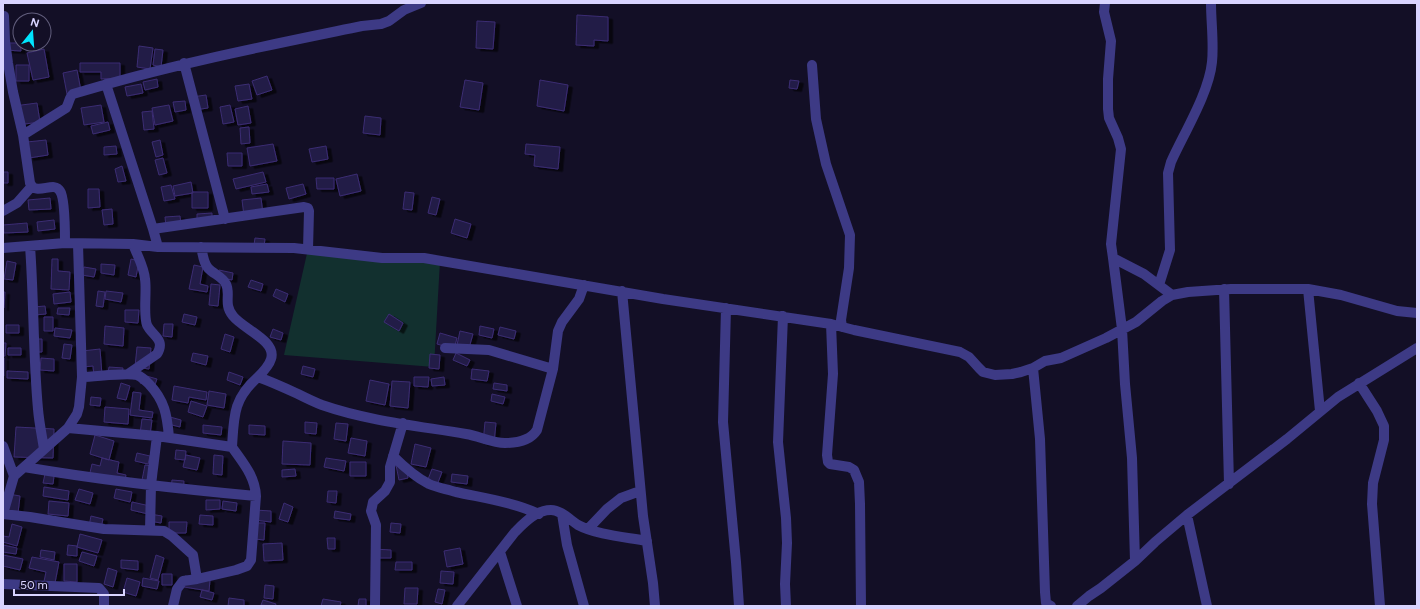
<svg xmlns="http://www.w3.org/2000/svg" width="1420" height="609" font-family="Figtree,sans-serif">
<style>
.green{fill:#12302f}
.building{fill:#241b47;stroke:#3b2d73;filter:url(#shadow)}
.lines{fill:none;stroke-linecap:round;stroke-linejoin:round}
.minor{stroke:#3d3a85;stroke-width:10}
</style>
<defs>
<filter id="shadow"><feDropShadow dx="4.5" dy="2.5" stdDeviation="0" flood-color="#0009"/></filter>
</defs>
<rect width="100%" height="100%" fill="#130f26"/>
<path class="green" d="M308,249L440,261L434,367L284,355Z"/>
<path class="building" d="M577,15L608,17V41L594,40V46L576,45Z
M477,21L495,22L493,49L476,48Z
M5,43H20L21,51L5,50Z
M139,46L153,48L150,69L137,67Z
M44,49L49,77L33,80L27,53Z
M155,49L163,50L161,67L153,65Z
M80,63H120V78L101,79V72H80Z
M16,65H29V81H16Z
M77,70L81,91L67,94L63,73Z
M267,76L272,90L257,95L252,81Z
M157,79L158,87L145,90L143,82Z
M465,80L483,83L479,110L460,107Z
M540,80L568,85L564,111L537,106Z
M790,80L799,81L797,89L789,88Z
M141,84L143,93L127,96L125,87Z
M249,84L252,99L238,101L235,86Z
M206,95L208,108L194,110L192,97Z
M185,101L186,110L175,112L173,102Z
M37,103L40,122L17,125L14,106Z
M101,105L104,122L84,125L81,108Z
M169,105L173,121L155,125L152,108Z
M230,105L234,122L223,124L220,107Z
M248,106L251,123L238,125L235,109Z
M152,111L154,129L144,130L142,112Z
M365,116L381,118L380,135L363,133Z
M108,122L110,130L93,134L91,126Z
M249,127L250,143L241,144L240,128Z
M46,140L48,155L29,158L27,142Z
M160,140L163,155L156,157L152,142Z
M273,144L277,161L250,166L247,148Z
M526,144L560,147L558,169L534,166L535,155L525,154Z
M116,146L117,154L104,155V147Z
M326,146L328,159L312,162L309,149Z
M227,153H242V166H228Z
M163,158L167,173L159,175L155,160Z
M122,166L126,181L118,182L115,169Z
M3,172H8V183H3Z
M263,172L266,182L236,189L233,179Z
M357,174L361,191L340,196L336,179Z
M316,178H334V189H317Z
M191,182L193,193L175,196L173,186Z
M267,184L269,192L252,194L251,187Z
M303,184L306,194L289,199L286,188Z
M171,185L175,199L164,201L161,187Z
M88,189H99L100,207L88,208Z
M192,192H208V208H192Z
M405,192L414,193L412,210L403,209Z
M432,197L440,199L436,215L428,213Z
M50,198L51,209L29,210L28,200Z
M261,198L263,214L244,216L242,200Z
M112,209L113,224L104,225L102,210Z
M212,213V221L197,222V214Z
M180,216L181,225L166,227L165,217Z
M455,219L471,224L467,238L451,233Z
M54,220L55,229L38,231L37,222Z
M27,223L28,232L4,233L3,225Z
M255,238L265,239L264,246L254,245Z
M52,259H58V271L70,272L69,290L51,289Z
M131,259L139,261L136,277L128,275Z
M7,261L16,263L13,280L4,279Z
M101,264L115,265L114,275L101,273Z
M194,265L203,267L200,284L208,286L207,292L189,289Z
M84,267L96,269L94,277L82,275Z
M219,270L233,273L232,280L217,277Z
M251,280L263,284L261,291L248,287Z
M211,284L220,285L218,306L209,305Z
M276,289L288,294L285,302L273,296Z
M98,291L105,292L103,307L96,306Z
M106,291L123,293L121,302L105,299Z
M3,292H5L4,308H3Z
M70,292L71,302L54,304L53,294Z
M45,306L46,314L34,315L33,307Z
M58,308H70L69,315L57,314Z
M125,310H139L138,323L125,322Z
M184,314L197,317L195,325L182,322Z
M389,314L403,323L399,331L384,322Z
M44,317H53V331H44Z
M164,324H173L172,337L163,336Z
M6,325H19V333H6Z
M105,326L124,328L123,346L104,344Z
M480,326L494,329L492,338L479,335Z
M500,327L516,331L514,339L498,335Z
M55,328L72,330L70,338L54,336Z
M273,329L283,333L281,340L270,337Z
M460,331L473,334L469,348L457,345Z
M440,333L457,338L454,349L437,344Z
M225,334L234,337L230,352L221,349Z
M33,339H42V352H33Z
M3,343H6L5,356H3Z
M64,344L72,345L70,359L62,358Z
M137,347L151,348L149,369L135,367Z
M8,348H21V355H8Z
M100,349L102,375L94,376L93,366L83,367L82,351Z
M193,353L208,356L206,365L191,361Z
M456,353L470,360L467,366L453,360Z
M430,354L440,355L439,369L429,368Z
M3,358H4V376H3Z
M41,358L54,359V371L40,370Z
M303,366L315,369L313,377L301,374Z
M109,367L123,368L122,374H108Z
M472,369L489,371L487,381L471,379Z
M7,371L28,372V379L7,378Z
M229,372L243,377L240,385L227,380Z
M143,375L157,379L154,387L140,383Z
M414,377H429L428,387L414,386Z
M444,377L445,385L432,386L431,379Z
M370,380L389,384L385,405L366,401Z
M392,381L410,382L408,408L390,406Z
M121,383L130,386L126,400L117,398Z
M494,383L507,385V391L493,389Z
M174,386L207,392L206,400L189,397L188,403L172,400Z
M209,391L226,394L224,408L207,405Z
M133,392L141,393L139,410L153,412L152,418L130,415Z
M492,394L505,397L503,404L491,401Z
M91,397L101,398L100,406L90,405Z
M191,401L207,406L203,417L188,412Z
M105,407L129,409L128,424L104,422Z
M170,417L181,420L180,427L168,424Z
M142,419L152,420L150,435L140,434Z
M305,422L317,423L316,434L305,433Z
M485,422L496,423L494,443H483Z
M336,423L348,424L346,441L334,439Z
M203,425L222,427L221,435L203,433Z
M249,425L265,426V435L249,434Z
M16,427L54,429L53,458L14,457Z
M95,435L114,441L109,460L90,454Z
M351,438L367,441L365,456L348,453Z
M283,441L311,443L310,465L282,464Z
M415,444L431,448L426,467L411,464Z
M176,450L186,451L185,460L175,459Z
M137,453L150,456L148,464L135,461Z
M186,455L200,458L197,470L183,467Z
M214,455L223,456L222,475L213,474Z
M102,458L119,462L117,473L126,475L124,484L89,477L92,464L100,466Z
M326,458L346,461L344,471L324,467Z
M350,462H366V476H350Z
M405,463L408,478L399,480L396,465Z
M145,465L153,466L150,482L142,480Z
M295,469L296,476L282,477V470Z
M432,469L442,472L437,485L427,482Z
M45,474L54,476L53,484L43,483Z
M452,474L468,476L467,484L451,482Z
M172,480L184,481L183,491L171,489Z
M44,487L69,491L68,500L43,496Z
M79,489L93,493L90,504L75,500Z
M116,489L132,492L130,502L114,498Z
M328,491H337L336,503L327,502Z
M3,493L20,496L18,513L3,511Z
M206,500H220V509L206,510Z
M49,501L69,503L68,516L48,514Z
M223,501L237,503L236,511L222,509Z
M132,502L150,506L148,514L131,510Z
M284,503L293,507L288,522L279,519Z
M255,510L271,511V522L254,520Z
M335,511L351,514L350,520L334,518Z
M150,514L162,516L161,523L149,521Z
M200,515L213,516V525L199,524Z
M91,516L103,519L101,528L89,526Z
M169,522H187L186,533H169Z
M256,523H265L264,540L255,539Z
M391,523L401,524L400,533L390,532Z
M12,524L22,527L17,546L3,542V536L9,537Z
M80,534L102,540L98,553L77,547Z
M327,538H335V549H328Z
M282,543L283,560L264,561L263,544Z
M3,545L17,548L16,554L3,552Z
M68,545L77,546V556L67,555Z
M460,548L463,564L447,567L444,551Z
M374,549L391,550V558H374Z
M41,550L55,552L54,560L40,557Z
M82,552L97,556L94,566L79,561Z
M3,555L23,559L20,570L3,566Z
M156,555L164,558L158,580L150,578Z
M32,557L59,562L54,588L43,586L46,572L29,568Z
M121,560L138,561V570L121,568Z
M396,562H412V570H395Z
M64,564H77V582L64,581Z
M108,568L117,571L113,587L104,584Z
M441,571L454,572L453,584L440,583Z
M162,574H172V585H162Z
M185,576L210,580L209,591L184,587Z
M127,578L140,582L136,596L123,592Z
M143,578L159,581L157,589L142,586Z
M265,585L274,586L273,599L264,598Z
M405,588H418L417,604H404Z
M438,589L445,590L442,604L435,602Z
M202,590L214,593L212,600L200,597Z
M229,598L244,600V606H228Z
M323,599L341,602L340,606H321Z
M359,599H366V606H358Z
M263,600L276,604L275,606L261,605Z"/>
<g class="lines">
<path class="minor" d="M1105,3L1104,12L1111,41L1108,79V109L1109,118L1118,138L1121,149L1111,244L1113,258L1144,274L1172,295
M4,16L5,41L8,63L13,92L23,135L30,183C36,197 54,180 60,191C65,198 65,233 65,243
M184,63L225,219
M812,65L816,119L826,164L850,235L849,268L841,320L842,327
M106,84L153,229L158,247
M23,135L66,108C69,104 69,97 73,94C168,65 265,46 362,26L381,24L389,21L404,10L421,3
M3,211L17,203L32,186
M153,229L304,207L308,208L309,211L308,249
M30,246C34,300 33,355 38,409C39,422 42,436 44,449
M201,247C203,254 203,262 208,268C213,274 222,276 226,284C231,294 223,304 233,316C243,329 277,341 271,359C269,366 263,372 258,377C272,382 285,388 298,394C306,398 314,402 322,405C368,421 419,426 466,434C479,436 492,443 505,443C517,443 530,441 537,430L553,369L558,331L562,322L579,299L584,285
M3,248L65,243L133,244L158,247L294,248L382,258H424L663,299L831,324L854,330L960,352L969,357L979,368L983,372L995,375L1012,374L1021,372L1033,368L1045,361L1061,358L1106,338L1136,322L1162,301L1172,295L1188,292L1231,289H1308L1341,295L1397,311L1417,313
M1113,258L1122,329L1125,384L1132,458L1135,561
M1159,285L1170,250L1168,173L1171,162C1184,133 1209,93 1212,62C1214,43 1211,22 1211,3
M1224,289L1229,484
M1308,289L1320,411
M622,291L643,516L653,583L655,606
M726,308L723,422L736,562L739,606
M783,316L778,442L786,518L787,543L785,584L786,606
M831,324L833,374L827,455L828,462L830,464L849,467L854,470L859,482L860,504L861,606
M445,348L489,350L553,369
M1033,368L1040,439L1045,592L1046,603L1051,606
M128,374L157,354C166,339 152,336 147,325C143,315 147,290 145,279C144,267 137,255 133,244
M82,377C95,377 126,372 137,375C142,377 146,381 149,384C165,401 167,415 169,437
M1359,383L1377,411L1384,426V440L1373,483L1372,504L1380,606
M68,428L157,436L232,447C243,463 255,476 256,496L251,560L247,566L236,570L197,579L183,581L177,589L173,606
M3,446L14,476L3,514
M232,447C234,416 233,399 258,377
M393,456C404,467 415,477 429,484C438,488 447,489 456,492C483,498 513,502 539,514
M24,467C101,480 178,489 256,496
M14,476L68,428L77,414L79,407L82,377L78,244
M3,514L30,517L104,529L164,531L172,536L193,555L197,579
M562,514L567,545L584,606
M1187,515L1207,606
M588,529L607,509L621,498L640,491
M150,530L151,485L157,436
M500,552L517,606
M3,584L99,588L104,594V606
M375,606L376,525L371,511L372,507L373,502L385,491L390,482V467L403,423
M457,606L515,532C524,523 536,510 551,510C561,510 570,520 578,525C597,535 626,537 647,541
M1077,606L1089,596L1101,588L1135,561L1155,542L1187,515L1287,439L1338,397L1417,348"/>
</g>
<rect width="1420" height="609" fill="none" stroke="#d9d4ff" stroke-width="8"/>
<g transform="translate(32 32) rotate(17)"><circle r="19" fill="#130f26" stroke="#625e7d"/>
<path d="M0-3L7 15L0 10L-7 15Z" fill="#00e5ff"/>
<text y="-6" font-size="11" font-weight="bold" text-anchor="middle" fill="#d9d4ff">N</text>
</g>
<path d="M14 589v6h110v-6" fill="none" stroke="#d9d4ff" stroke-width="2"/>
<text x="20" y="589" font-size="12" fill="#d9d4ff" stroke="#130f26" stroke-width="3" paint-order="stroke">50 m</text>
</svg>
